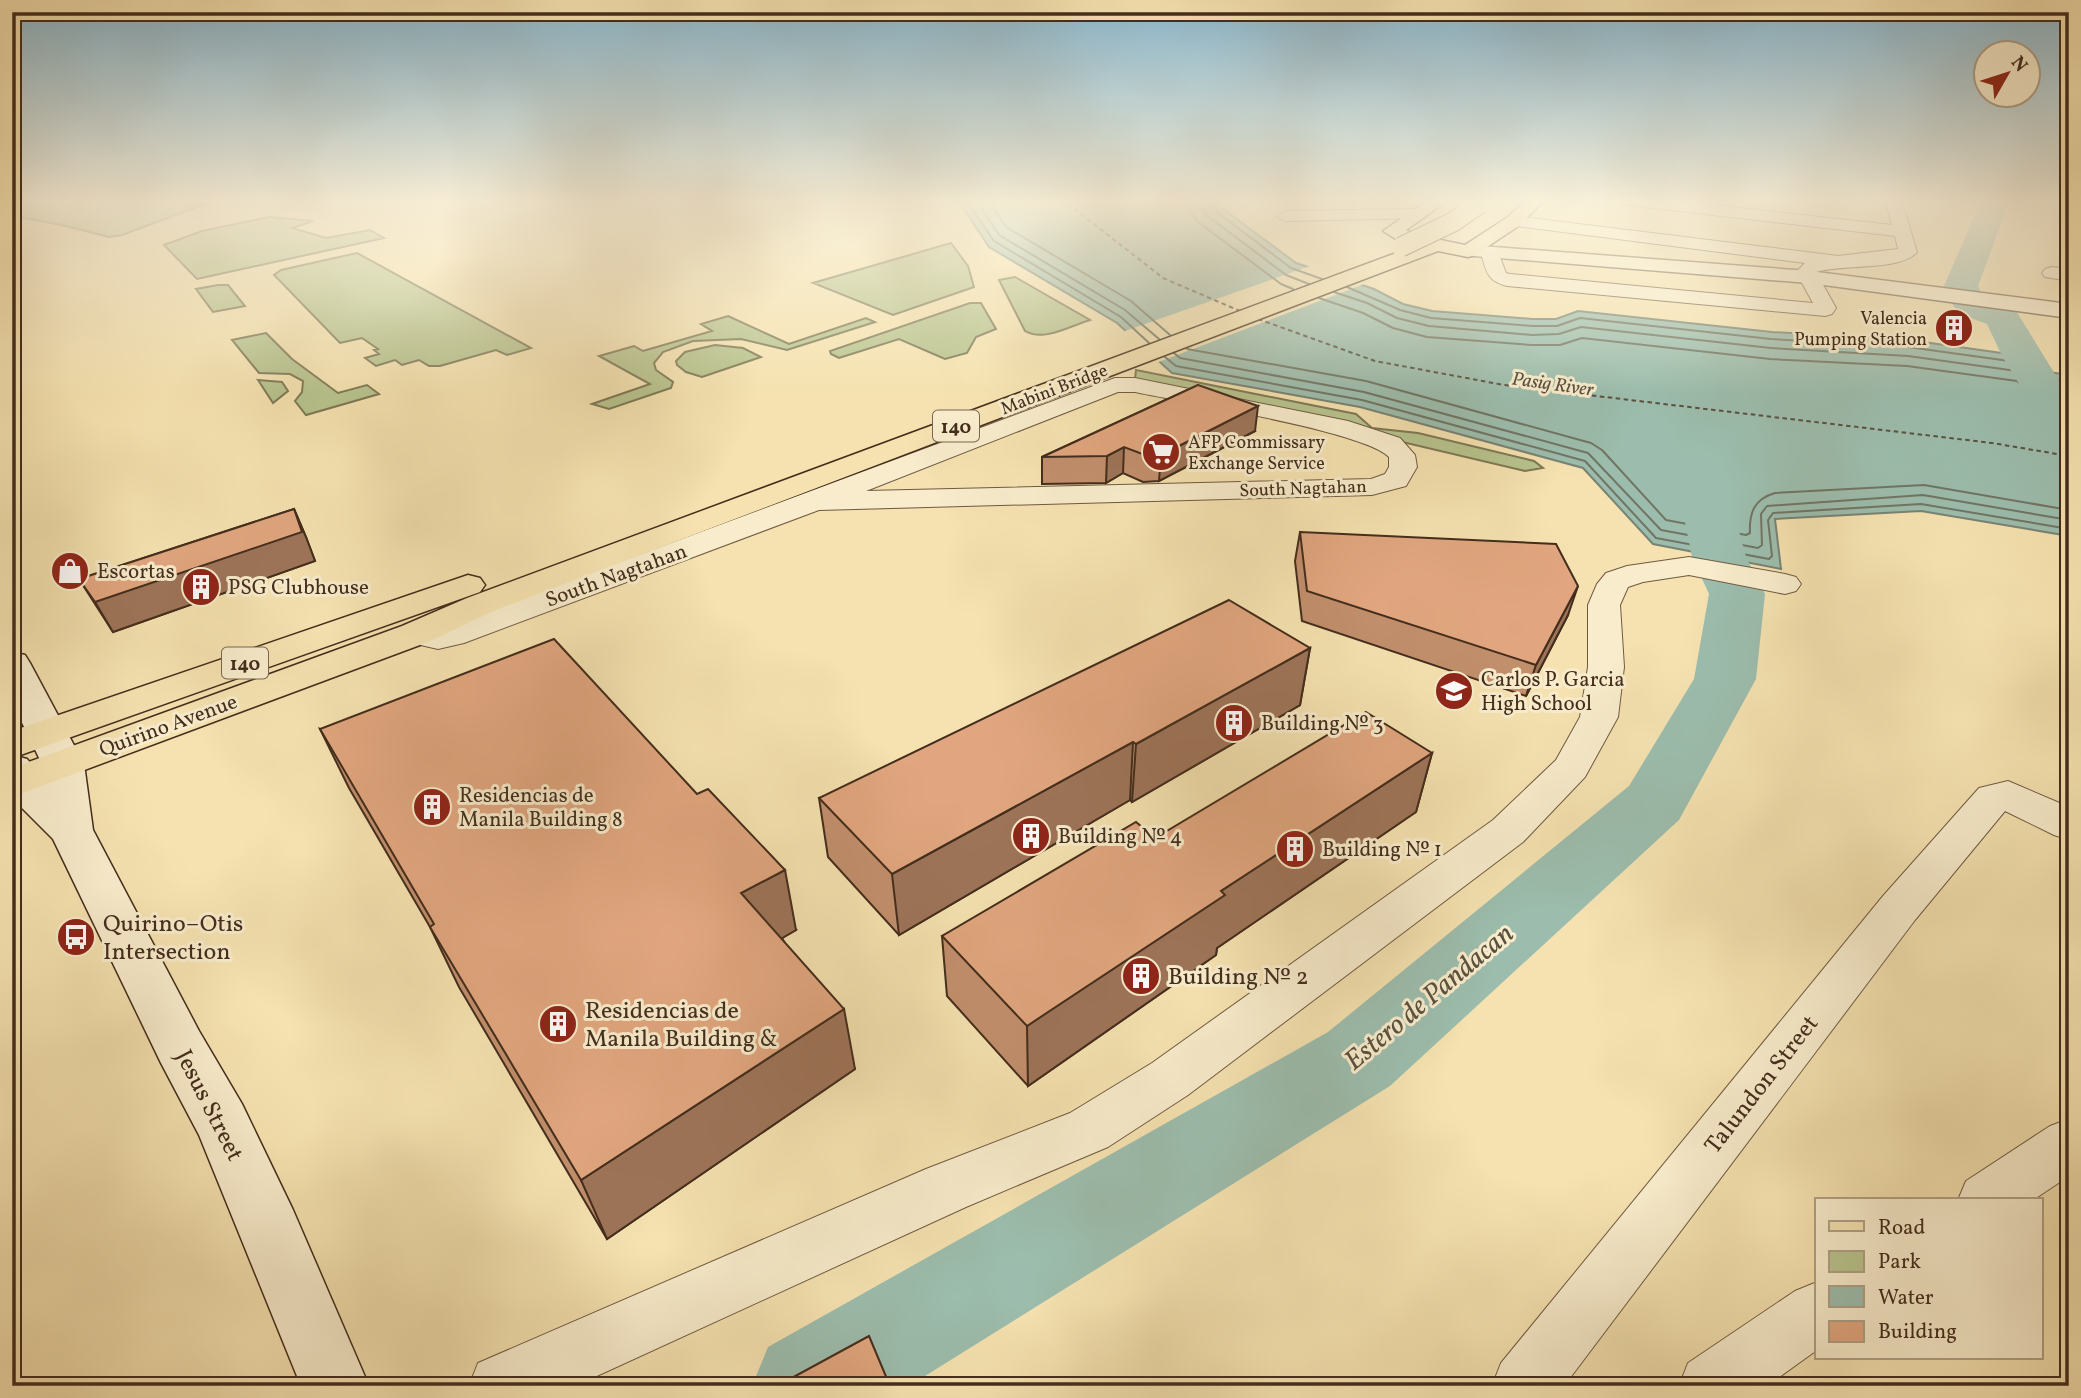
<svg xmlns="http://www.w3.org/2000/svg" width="2081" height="1398" font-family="Vollkorn,serif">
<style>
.green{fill:#b8c48e;stroke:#7e7855;stroke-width:2}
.water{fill:#9cbdad;stroke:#788373;stroke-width:2}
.pier{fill:#f5e2b0}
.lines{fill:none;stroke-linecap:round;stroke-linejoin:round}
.shore{stroke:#707564;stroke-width:2}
.river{fill:#9cbdad;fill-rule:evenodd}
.ferry{stroke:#595140;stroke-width:2;stroke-dasharray:4.5 3.5;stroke-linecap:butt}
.minor-casing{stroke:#705a41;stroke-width:2}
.tertiary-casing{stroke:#705a41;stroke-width:3}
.secondary-casing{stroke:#432d1c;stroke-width:3}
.primary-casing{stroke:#432d1c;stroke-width:3}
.minor{fill:#f8eccc;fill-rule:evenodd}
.tertiary{fill:#f8eccc;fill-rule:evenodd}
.secondary{fill:#f8eccc;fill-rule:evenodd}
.primary{fill:#f5e2b0;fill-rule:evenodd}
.primary-bridge-casing{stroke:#432d1c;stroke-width:21;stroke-linecap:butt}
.primary-bridge{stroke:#f5e2b0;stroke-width:19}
.wall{fill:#c28f6d;stroke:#432d1c;stroke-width:2}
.shaded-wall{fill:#9e7459;stroke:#432d1c;stroke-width:2}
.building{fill:#e1a67f;stroke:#432d1c;stroke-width:2}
.labels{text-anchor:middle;stroke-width:6;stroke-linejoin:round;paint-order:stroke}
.far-poi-label{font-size:18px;fill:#432d1c;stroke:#f8eccc;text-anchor:end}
.far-street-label{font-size:18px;fill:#432d1c;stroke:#f8eccc}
.far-water-label{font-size:19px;font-style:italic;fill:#595140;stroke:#f8eccc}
.shield{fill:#f8eccc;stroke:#796651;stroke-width:2}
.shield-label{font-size:19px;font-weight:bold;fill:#432d1c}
.poi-label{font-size:21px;fill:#432d1c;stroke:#f8eccc;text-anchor:start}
.street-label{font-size:21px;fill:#432d1c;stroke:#f8eccc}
.near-poi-label{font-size:24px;fill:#432d1c;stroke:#f8eccc;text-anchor:start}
.near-street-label{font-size:24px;fill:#432d1c;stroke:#f8eccc}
.near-water-label{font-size:28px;font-style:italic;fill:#595140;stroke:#f8eccc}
</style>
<rect width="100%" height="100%" fill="#f5e2b0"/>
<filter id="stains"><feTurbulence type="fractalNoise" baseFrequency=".00286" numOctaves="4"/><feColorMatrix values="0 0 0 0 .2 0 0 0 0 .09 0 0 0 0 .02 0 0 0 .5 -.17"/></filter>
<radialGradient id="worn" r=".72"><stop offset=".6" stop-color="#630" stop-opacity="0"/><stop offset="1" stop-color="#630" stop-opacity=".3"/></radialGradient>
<path class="green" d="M12,199H219L122,235L109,237L62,225L12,216Z
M269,217L313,221L292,228L326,238L370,230L384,238L197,279L164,245L202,231Z
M951,243L968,266L974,287L893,315L813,283Z
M357,253L531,348L507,355L496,350L440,366H429L419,360L402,365L395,360L376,366L365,358L379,354L374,350L378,349L362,338L340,343L274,275L281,270Z
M1015,277L1022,281L1090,320C1070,326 1044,342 1025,331L999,280Z
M218,285H228L245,306L213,312L196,289Z
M970,303H981L996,329L976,337L967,353L945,359L899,339L839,358L831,354L830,351Z
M728,316L789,344L866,318L875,322L787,350L741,339L693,341L663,352L654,363L656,370L673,382L671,388L609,409L592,404L650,384L599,356L634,346L643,351L712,331L701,324Z
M266,333L292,359L338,393L367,385L379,394L306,415L295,401L302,392L303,381L290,374L259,373L232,340Z
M715,345L743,348L761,357L702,377L686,372L677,365L676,361L685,352Z
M1136,370L1356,414L1372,428L1418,433L1534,461L1543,468L1525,471L1135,379Z
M258,380L282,382L288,391L273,403Z"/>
<path class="water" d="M957,199H1210L1296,263L1374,289L1403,304L1432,311L1532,319H1556L1578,311L1772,332L1909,340L2038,358L2042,371L2069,375V536L1921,511L1775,519L1781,569L1653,544L1583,468L1360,407L1172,373L1117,323L989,247Z"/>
<path class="pier" d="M1313,265L1367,283L1156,363L1122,332Z"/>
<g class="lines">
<path class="shore" d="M965,199L994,241L1121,317L1149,343
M976,199L999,235L1125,310L1159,339
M988,199L1006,227L1131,301L1170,335
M1188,199L1190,212L1198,222L1281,284L1293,289
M1198,199L1205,214L1286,275L1309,284
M1207,199L1210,207L1291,268L1322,279
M1347,287L1400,310L1431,318L1532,326H1557L1580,318L1771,339L1908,347L2031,364L2040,378L2069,382
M1334,292L1367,303L1397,318L1429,326L1532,335L1559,334L1581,327L1771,348L1908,356L2024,372L2037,386L2069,390
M1319,298L1363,313L1393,328L1427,337L1531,345H1560L1582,338L1770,359L1907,366L2017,381L2033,395L2069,401
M1187,349L1366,381L1591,443L1602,450L1666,520L1746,535L1750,533C1749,513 1754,499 1775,493L1924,485L2069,510
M1174,353L1180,358L1364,392L1588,453L1661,530L1758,548L1762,545L1761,514L1767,506L1923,495L2069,520
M1165,357L1176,366L1362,400L1585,461L1656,538L1769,559L1772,556L1768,520L1773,513L1921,504L2069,529"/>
<path class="river" d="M1982,199H2010L1978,286L1983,297L2015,309L2069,397V443L2053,439L2047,430L2002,356L1987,324C1961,314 1954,314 1944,286Z
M1699,458L1716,462L1723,472L1746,557L1765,594L1756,679L1679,820L1390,1086L909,1386H752L768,1347L1328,1032L1629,786L1694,679L1709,594L1692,557L1675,472L1682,462Z"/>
<path class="ferry" d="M1062,199L1163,278L1240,311
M1258,319L1375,361L1504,385L1992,443L2069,456"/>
<defs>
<path id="minor" d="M1611,199H1658L1892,225L1885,199H1901L1917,252C1902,271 1841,264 1816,272L1836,308L1832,314L1825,316L1507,286C1487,281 1486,271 1481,253L1490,247L1497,249L1506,273L1510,274L1813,303L1796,272L1805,263L1508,225L1505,221L1508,217L1514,216L1838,256L1898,249L1895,236L1619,204Z
M1416,209L1422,210L1425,214L1422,218L1285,221L1276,216L1285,211Z
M2052,267L2069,269V281L2045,277L2042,273L2045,269Z
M1115,378H1135L1348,421L1400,438L1415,455L1417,467L1406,486L1372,495L819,510L464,643L438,649L403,641L398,634L403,627L415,624L443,628ZM1118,392H1135C1181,402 1363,431 1389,457V467L1385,474L1371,479L866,491Z
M1689,557L1785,574L1796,577L1801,584L1796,591L1785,594L1689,575L1643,582L1628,587L1620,605L1624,667L1618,717L1585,777L1523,842L1188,1095L1108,1147L966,1207L575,1386H469L478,1363L926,1169L1070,1113L1152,1063L1493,820L1556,760L1580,717L1588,667V605L1597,584L1606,573L1627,566Z
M2008,781L2069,807V840L2054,835L2005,811L1915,920L1564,1386H1492L1501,1363L1883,896L1979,788Z
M2069,1119V1176L2033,1200H1958L1966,1181L2050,1126Z
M1817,1282V1350L1767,1386H1679L1688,1363L1795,1291Z"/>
<path id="tertiary" d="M1468,245L1809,271L2069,304V318L1809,283L1461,255L1458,251L1461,247Z"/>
<path id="secondary" d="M12,652L25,655L30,663L84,764L93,830L199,1031L242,1104L293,1210L369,1386H301L199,1135L161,1063L53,839L12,798V755L27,759L44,779L42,764L12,702Z"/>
<path id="primary" d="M1430,199H1450L1406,230L1416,235L1465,245L1508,217L1527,199H1545L1520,225L1475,255L1468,257L1438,251L491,612L428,642L12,797V768L402,626L467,598L1415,246L1404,244L1383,231Z
M468,575L480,578L485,585L480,592L12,758V731Z"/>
</defs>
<use href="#minor" class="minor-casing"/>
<use href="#tertiary" class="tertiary-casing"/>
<use href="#secondary" class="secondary-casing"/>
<use href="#primary" class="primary-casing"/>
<use href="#minor" class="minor"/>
<use href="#tertiary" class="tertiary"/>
<use href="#secondary" class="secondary"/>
<use href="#primary" class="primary"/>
<defs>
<path id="primary-bridge" d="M1401,247L1453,222L1479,204"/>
</defs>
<use href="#primary-bridge" class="primary-bridge-casing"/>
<use href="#primary-bridge" class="primary-bridge"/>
</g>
<path class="wall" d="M1198,385L1255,431L1159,481L1143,482L1123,473L1106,483L1042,484V457Z
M294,509L306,537L315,561L113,632L79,579Z
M1300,532L1568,615L1526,696L1302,621L1295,561Z
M1310,648L1300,705L1132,802L1130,800L899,935L828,857L819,798Z
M320,729L796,930L782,938L855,1069L607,1239L459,987L430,927L349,788Z
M1432,753L1416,812L1217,948L1216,955L1028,1086L947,996L942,936L1155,838Z"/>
<path class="shaded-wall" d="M1258,406L1255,431L1159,481L1161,455Z
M1124,447L1123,473L1106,483L1107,456Z
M294,509L306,537L315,561L113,632L95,602Z
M1578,586L1568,615L1526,696L1536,665Z
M1310,648L1300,705L1132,802L1136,744Z
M1133,742L1130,800L899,935L892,874Z
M1432,753L1416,812L1217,948L1216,955L1028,1086L1027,1026L1221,891Z
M785,870L796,930L755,954L741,893Z
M844,1009L855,1069L607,1239L581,1180Z"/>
<path class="building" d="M1198,385L1258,406L1161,455H1145L1124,447L1107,456L1042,457Z
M294,509L302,532L95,602L79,579Z
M1300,532L1556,544L1578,586L1536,665L1307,591Z
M1229,600L1310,648L1136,744L1133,742L892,874L819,798Z
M554,639L697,794L708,789L785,870L741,893L844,1009L581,1180L430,927L434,924L320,729Z
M1366,712L1432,753L1221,891L1225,895L1027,1026L942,936L1136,822L1155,838Z
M869,1336L890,1386H777Z"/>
<linearGradient id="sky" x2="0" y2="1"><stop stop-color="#89b8d0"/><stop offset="0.51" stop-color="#faf2db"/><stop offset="1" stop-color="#faf2db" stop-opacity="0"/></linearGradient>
<rect width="2081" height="394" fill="url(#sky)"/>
<defs>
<symbol id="building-disc" viewBox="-11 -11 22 22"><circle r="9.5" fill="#8f2418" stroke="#f8eccc"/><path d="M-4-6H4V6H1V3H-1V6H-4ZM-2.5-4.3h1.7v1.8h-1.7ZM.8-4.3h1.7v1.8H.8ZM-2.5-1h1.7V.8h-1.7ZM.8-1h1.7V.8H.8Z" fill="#fff"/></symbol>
<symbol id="supermarket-disc" viewBox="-11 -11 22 22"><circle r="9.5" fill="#8f2418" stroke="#f8eccc"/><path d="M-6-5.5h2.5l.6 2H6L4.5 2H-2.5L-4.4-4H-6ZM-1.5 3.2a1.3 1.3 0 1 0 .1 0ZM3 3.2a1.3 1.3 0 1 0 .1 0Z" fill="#fff"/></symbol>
<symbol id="shop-disc" viewBox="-11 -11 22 22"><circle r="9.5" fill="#8f2418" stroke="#f8eccc"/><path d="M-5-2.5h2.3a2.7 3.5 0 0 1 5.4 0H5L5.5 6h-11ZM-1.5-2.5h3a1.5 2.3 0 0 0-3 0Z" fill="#fff"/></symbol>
<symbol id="school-disc" viewBox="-11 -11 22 22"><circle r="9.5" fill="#8f2418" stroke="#f8eccc"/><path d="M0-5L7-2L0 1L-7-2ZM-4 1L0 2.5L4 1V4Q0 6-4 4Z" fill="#fff"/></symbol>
<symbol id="bus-disc" viewBox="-11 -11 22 22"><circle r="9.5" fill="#8f2418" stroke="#f8eccc"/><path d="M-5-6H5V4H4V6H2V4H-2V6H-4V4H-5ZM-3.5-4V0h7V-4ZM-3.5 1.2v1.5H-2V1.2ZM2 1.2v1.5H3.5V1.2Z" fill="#fff"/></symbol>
</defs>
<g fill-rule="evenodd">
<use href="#building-disc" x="1932" y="306" width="44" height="44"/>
<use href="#supermarket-disc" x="1139" y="430" width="44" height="44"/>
<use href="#shop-disc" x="48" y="549" width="44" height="44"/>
<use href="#building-disc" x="179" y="565" width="44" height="44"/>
<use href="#school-disc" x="1432" y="669" width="44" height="44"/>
<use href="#building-disc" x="1212" y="701" width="44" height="44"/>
<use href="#building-disc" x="410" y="785" width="44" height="44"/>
<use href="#building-disc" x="1009" y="814" width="44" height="44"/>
<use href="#building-disc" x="1273" y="827" width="44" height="44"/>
<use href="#bus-disc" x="54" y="915" width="44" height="44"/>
<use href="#building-disc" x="1119" y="954" width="44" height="44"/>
<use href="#building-disc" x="536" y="1002" width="44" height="44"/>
</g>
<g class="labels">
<g class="far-poi-label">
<text x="1927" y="324">Valencia<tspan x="1927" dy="21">Pumping Station</tspan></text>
<text x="1188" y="448" text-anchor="start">AFP Commissary<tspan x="1188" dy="21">Exchange Service</tspan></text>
</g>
<g class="far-street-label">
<text transform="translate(1054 389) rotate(-21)" y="6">Mabini Bridge</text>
<text transform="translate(1303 488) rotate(-2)" y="6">South Nagtahan</text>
</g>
<g class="far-water-label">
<text transform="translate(1553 383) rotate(8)" y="7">Pasig River</text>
</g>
<g class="shield">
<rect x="933" y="410.5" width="46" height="31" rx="5"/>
<rect x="222" y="647.5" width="46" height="31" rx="5"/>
</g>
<g class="shield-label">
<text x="956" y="433">140</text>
<text x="245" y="670">140</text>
</g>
<g class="poi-label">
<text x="97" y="578">Escortas</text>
<text x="228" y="594">PSG Clubhouse</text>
<text x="1481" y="686">Carlos P. Garcia<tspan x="1481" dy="24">High School</tspan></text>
<text x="1261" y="730">Building № 3</text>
<text x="459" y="802">Residencias de<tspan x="459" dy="24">Manila Building 8</tspan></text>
<text x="1058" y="843">Building № 4</text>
<text x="1322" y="856">Building № 1</text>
</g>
<g class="street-label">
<text transform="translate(616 575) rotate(-20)" y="7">South Nagtahan</text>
<text transform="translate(168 725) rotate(-20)" y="7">Quirino Avenue</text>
</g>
<g class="near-poi-label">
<text x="103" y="931">Quirino–Otis<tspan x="103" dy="28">Intersection</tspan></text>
<text x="1168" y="984">Building № 2</text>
<text x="585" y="1018">Residencias de<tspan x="585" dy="28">Manila Building &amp;</tspan></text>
</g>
<g class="near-street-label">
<text transform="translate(1761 1084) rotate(-52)" y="8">Talundon Street</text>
<text transform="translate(210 1105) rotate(63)" y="8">Jesus Street</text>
</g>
<g class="near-water-label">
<text transform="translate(1428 996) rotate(-40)" y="10">Estero de Pandacan</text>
</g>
</g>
<rect width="2081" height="1398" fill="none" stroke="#f5e2b0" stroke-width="42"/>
<rect x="14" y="14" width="2053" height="1370" fill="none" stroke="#432d1c" stroke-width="3.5"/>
<rect x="21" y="21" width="2039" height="1356" fill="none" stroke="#432d1c" stroke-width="2"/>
<rect x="1815" y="1198" width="228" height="161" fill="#f8eccc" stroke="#b0a086" stroke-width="2"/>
<rect x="1829" y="1221" width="35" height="10" fill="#f5e2b0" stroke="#b0a086" stroke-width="2"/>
<text x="1878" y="1234" font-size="21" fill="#432d1c">Road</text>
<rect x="1829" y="1251" width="35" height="21" fill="#b8c48e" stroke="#b0a086" stroke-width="2"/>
<text x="1878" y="1268" font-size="21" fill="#432d1c">Park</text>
<rect x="1829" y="1286" width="35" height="21" fill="#9cbdad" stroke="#b0a086" stroke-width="2"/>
<text x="1878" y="1304" font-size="21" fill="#432d1c">Water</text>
<rect x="1829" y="1321" width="35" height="21" fill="#e1a67f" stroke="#b0a086" stroke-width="2"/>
<text x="1878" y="1338" font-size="21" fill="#432d1c">Building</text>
<g transform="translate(2007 74) rotate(51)"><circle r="33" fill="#f8eccc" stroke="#b0a086" stroke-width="2"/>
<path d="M0-5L12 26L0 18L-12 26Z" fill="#8f2418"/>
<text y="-10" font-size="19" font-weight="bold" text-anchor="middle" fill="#432d1c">N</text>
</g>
<rect width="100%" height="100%" filter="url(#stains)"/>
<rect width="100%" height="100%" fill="url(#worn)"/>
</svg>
